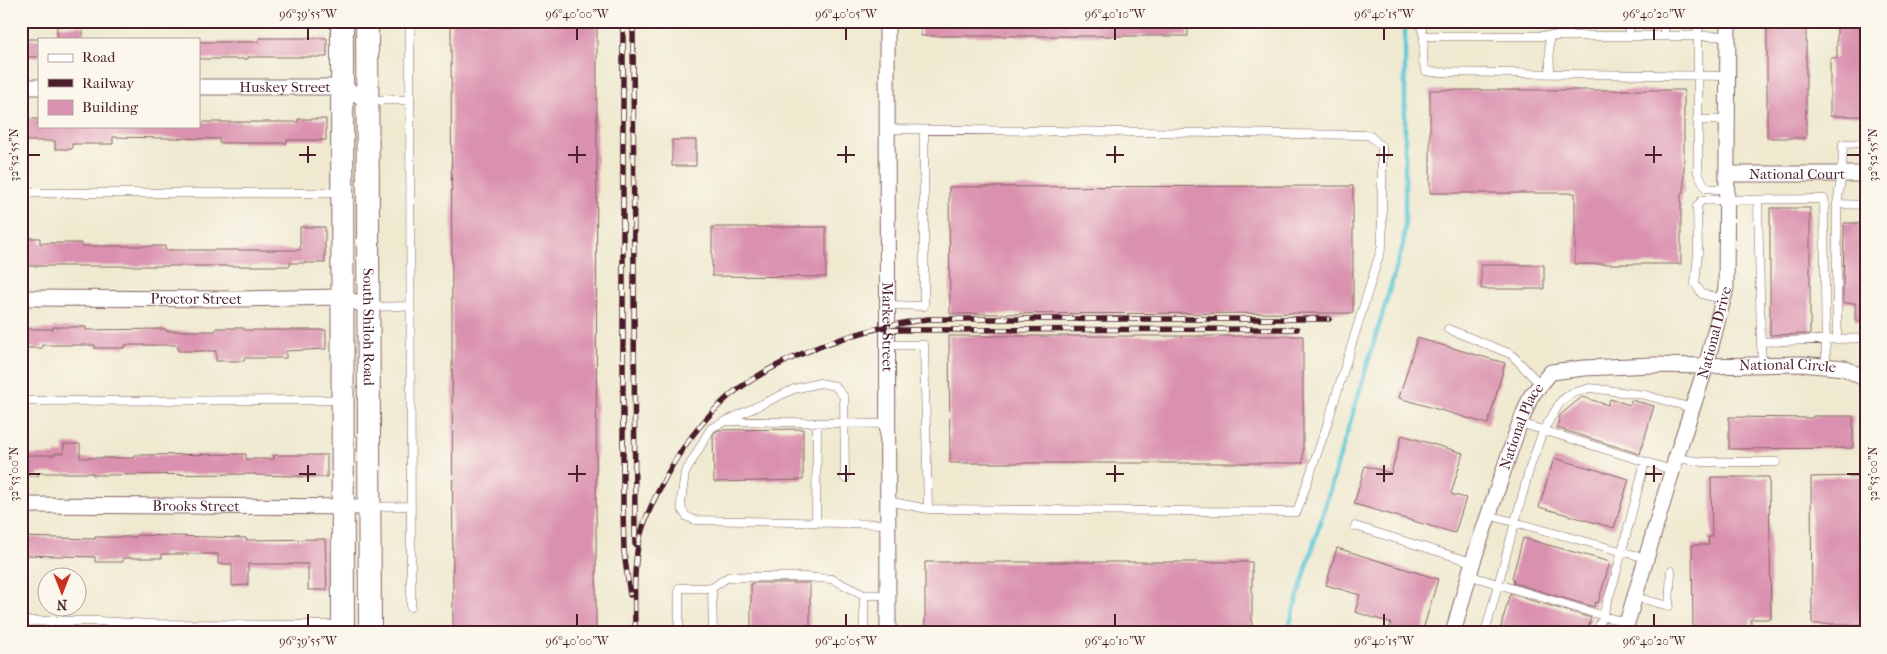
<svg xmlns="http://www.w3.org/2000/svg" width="1887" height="654" font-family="'IM FELL French Canon',serif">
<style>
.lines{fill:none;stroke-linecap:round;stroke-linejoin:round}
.stream{stroke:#5cc7d7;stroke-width:4.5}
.building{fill:#da91af}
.lane-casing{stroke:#846665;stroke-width:9}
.street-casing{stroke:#846665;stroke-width:17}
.secondary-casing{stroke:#846665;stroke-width:24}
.lane{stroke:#fff;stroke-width:8}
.street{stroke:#fff;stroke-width:15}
.secondary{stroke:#fff;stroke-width:22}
.rail-casing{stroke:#4a1f2b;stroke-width:5.5}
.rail{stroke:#fbf7ec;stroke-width:4;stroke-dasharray:11;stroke-linecap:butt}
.ticks{fill:none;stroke:#4a1f2b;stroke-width:2}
.labels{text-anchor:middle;stroke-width:4;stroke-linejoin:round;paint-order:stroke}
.street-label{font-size:15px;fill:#4a1f2b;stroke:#fbf7ec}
.neatline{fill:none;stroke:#4a1f2b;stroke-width:2}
.ticks-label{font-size:12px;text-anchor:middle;fill:#4a1f2b}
</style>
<rect width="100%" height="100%" fill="#fbf7ec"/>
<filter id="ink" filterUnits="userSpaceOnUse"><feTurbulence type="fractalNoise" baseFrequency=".02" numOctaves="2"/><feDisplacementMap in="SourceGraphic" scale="10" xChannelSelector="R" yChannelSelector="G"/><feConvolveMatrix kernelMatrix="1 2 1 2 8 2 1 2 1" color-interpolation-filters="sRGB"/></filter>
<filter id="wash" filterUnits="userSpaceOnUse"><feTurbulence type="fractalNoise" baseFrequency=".0096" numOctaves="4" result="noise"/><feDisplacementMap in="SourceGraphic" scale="20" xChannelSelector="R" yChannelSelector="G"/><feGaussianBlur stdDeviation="1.12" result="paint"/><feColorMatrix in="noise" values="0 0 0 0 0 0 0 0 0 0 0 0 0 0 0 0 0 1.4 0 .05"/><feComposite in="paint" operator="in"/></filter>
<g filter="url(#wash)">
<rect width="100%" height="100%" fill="#efe9d0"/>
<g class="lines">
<path class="stream" d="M1287,633L1403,245L1405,222V21"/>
</g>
<g id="blocks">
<path class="building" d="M451,21L597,25L596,629H453Z
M921,21H1188V36H921Z
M1767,21H1806V138H1767Z
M1837,21H1866V116H1830V58H1837Z
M57,26H83V39H57Z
M259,38H327V57H248V59H199V42H259Z
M21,39H39V57H21Z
M1430,90H1684V193H1681V264H1575V193H1430Z
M21,119H38V126H199V122H298V119H326V140H287V143H219V139L113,137V144H72V149H55V141H21Z
M672,140H696V166H672Z
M1353,186V313L950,314L949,187Z
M1770,208H1810V334L1770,335Z
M1844,223H1866V321H1855V303H1843Z
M300,227H325V263H290V266H21V238H40V243H82V246H165V250H300Z
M712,227H826V277L712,276Z
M1481,265H1544V289H1481Z
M53,327H86V330L166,329V331H216V328H244V330H326V349L286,351V358H244V361H216V351H178V345H125V348H95V345H42V348H21V329H53Z
M949,336H1303V463H950Z
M1417,338L1505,363L1488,424L1399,398Z
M1582,397L1608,405L1610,399L1630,405L1631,400L1654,406L1640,454L1557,428L1560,415Z
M1813,416H1853V448L1729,449V417L1813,418Z
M803,429V480L714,482L713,435L715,432L719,430Z
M1402,435L1463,453L1451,494L1466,498L1455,533L1354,504L1365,466L1391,473Z
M64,444H80V458H135V455L246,454V459H274V455H327V477L256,475V474L93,475V473H38V476H21V455H55V453H64Z
M1554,458L1629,479L1614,528L1539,507Z
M1865,476L1866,624H1812L1811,477Z
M1711,477H1769L1771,619H1751V630H1693L1692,545H1709L1708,537H1712Z
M136,535L246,538V540L325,539L327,590H308V564H248V585L232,586V564H218V554H162V558H123V562H95V557L21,555V537L95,539V537H136Z
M1523,538L1610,562L1598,603L1595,602L1594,607L1513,583L1514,579L1512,578Z
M1337,548L1438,579L1422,633H1388L1391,623L1355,612L1360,595L1326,585Z
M925,562H1252V633H925Z
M751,583H810V633H751Z
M1510,594L1591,618L1587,633H1499Z"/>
</g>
</g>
<g filter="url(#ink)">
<use href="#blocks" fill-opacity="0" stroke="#846665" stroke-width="1"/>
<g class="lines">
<defs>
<path id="lane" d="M410,21L411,607
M1419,21L1424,36H1728
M1629,21V36
M1664,21V36
M1698,21V173L1706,188L1728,190
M1424,36L1423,61L1426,71L1431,72L1728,76
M1549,36L1550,73
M370,100H410
M1697,120H1728
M887,129L1369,135L1382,147V246L1327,425L1297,512L928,509L888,501
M1866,143L1843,144L1842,174L1837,204V339L1866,338
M21,193H339
M1758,200L1761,342L1837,339
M1837,204L1866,205
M1723,299L1702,294L1695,284L1698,253L1697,206L1702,200L1824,199L1826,366
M888,305L924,306V130
M370,307L410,306
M1448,329L1511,354L1541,385
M1761,342L1762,365
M888,345H924L928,509
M21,401L340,400
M728,421L888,424
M1520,423L1672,470
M1676,458L1703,462H1776
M845,478L844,397L835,386L820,383L794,389L711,428L685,473L681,502L682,510L687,517L695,520L888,524
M370,507L411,506
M1488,515L1646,558
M816,523L817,423
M1355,526L1472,562
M1468,575L1627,623
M712,588L713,633
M1635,597L1669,606L1671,571
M21,621H98L152,624L342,625
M679,633V588H712L728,577H804L832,579L864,595
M864,633V595H888
M1485,633L1530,467L1543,431L1561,401L1572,393L1590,388L1645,395L1692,408
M1597,633L1615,578L1645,462"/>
<g id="street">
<path id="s1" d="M887,21L888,633"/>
<path d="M21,87H39"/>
<path id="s2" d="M199,87H342L368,100"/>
<path id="s3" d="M1728,174H1866"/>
<path id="s4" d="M21,298L241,299L342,297L369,307"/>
<path id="s5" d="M21,505L370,507"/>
<path id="s6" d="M1453,633L1473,561L1518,428L1531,396L1551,372L1584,368L1653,365L1706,366L1801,364L1844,368L1866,379"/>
<path id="s7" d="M1624,633L1676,458L1706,366L1726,288L1728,21"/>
</g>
<g id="secondary">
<path d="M342,21L343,633"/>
<path id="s8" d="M367,21L370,633"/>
</g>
</defs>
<use href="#lane" class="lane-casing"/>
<use href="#street" class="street-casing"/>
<use href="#secondary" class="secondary-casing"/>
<use href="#lane" class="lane"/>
<use href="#street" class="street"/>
<use href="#secondary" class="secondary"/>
<defs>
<path id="rail" d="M623,21V510L624,552L630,595
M633,21L635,544
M887,330L1297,329
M635,633C635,604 633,574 638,546C642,524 651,505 661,486C678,452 701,421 729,396C741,386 756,377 770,369C821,342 871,327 928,319H1329"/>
</defs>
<use href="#rail" class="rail-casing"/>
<use href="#rail" class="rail"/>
</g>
</g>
<path class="ticks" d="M308,28V40M577,28V40M846,28V40M1115,28V40M1384,28V40M1654,28V40M308,146V163M577,146V163M846,146V163M1115,146V163M1384,146V163M1654,146V163M28,155H40M299,155H316M568,155H586M837,155H855M1106,155H1124M1376,155H1393M1645,155H1662M1847,155H1860M308,465V482M577,465V482M846,465V482M1115,465V482M1384,465V482M1654,465V482M28,474H40M299,474H316M568,474H586M837,474H855M1106,474H1124M1376,474H1393M1645,474H1662M1847,474H1860M308,614V626M577,614V626M846,614V626M1115,614V626M1384,614V626M1654,614V626"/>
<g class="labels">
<g class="street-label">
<text dy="5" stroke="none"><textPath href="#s2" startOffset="86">Huskey Street</textPath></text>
<text dy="5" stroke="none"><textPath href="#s3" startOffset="69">National Court</textPath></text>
<text dy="5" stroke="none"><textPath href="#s4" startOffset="175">Proctor Street</textPath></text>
<text dy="5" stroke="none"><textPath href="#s8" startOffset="306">South Shiloh Road</textPath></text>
<text dy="5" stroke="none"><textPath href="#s1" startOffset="306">Market Street</textPath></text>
<text dy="5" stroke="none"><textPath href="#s7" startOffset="314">National Drive</textPath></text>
<text dy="5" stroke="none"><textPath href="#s6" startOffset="518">National Circle</textPath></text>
<text dy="5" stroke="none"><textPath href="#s6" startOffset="218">National Place</textPath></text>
<text dy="5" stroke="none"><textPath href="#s5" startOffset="175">Brooks Street</textPath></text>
</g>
</g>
<rect width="1887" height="654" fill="none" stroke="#fbf7ec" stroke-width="55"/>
<rect x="38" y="38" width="162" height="90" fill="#fbf7ec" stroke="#b4a19f"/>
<rect x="48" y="54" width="25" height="8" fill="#ffffff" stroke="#b4a19f"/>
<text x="82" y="62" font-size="15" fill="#4a1f2b">Road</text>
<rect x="48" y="79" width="25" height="8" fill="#4a1f2b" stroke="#b4a19f"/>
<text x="82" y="88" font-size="15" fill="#4a1f2b">Railway</text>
<rect x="48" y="100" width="25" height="15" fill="#da91af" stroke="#b4a19f"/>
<text x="82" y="112" font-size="15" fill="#4a1f2b">Building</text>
<g transform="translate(62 592) rotate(180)"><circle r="24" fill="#fbf7ec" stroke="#b4a19f"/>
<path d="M0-4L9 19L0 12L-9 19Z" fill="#c8321e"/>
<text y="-8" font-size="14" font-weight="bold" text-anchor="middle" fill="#4a1f2b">N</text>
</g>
<rect x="28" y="28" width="1832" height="598" class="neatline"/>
<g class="ticks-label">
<text x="308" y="18">96°39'55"W</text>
<text x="577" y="18">96°40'00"W</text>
<text x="846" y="18">96°40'05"W</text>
<text x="1115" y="18">96°40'10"W</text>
<text x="1384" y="18">96°40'15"W</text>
<text x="1654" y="18">96°40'20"W</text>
<text transform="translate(1873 155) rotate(-90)" y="4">32°52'55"N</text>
<text transform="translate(14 155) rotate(-90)" y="4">32°52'55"N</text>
<text transform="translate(1873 474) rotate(-90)" y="4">32°53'00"N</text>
<text transform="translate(14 474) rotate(-90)" y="4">32°53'00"N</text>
<text x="308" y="645">96°39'55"W</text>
<text x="577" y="645">96°40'00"W</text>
<text x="846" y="645">96°40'05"W</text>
<text x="1115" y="645">96°40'10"W</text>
<text x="1384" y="645">96°40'15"W</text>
<text x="1654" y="645">96°40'20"W</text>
</g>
</svg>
